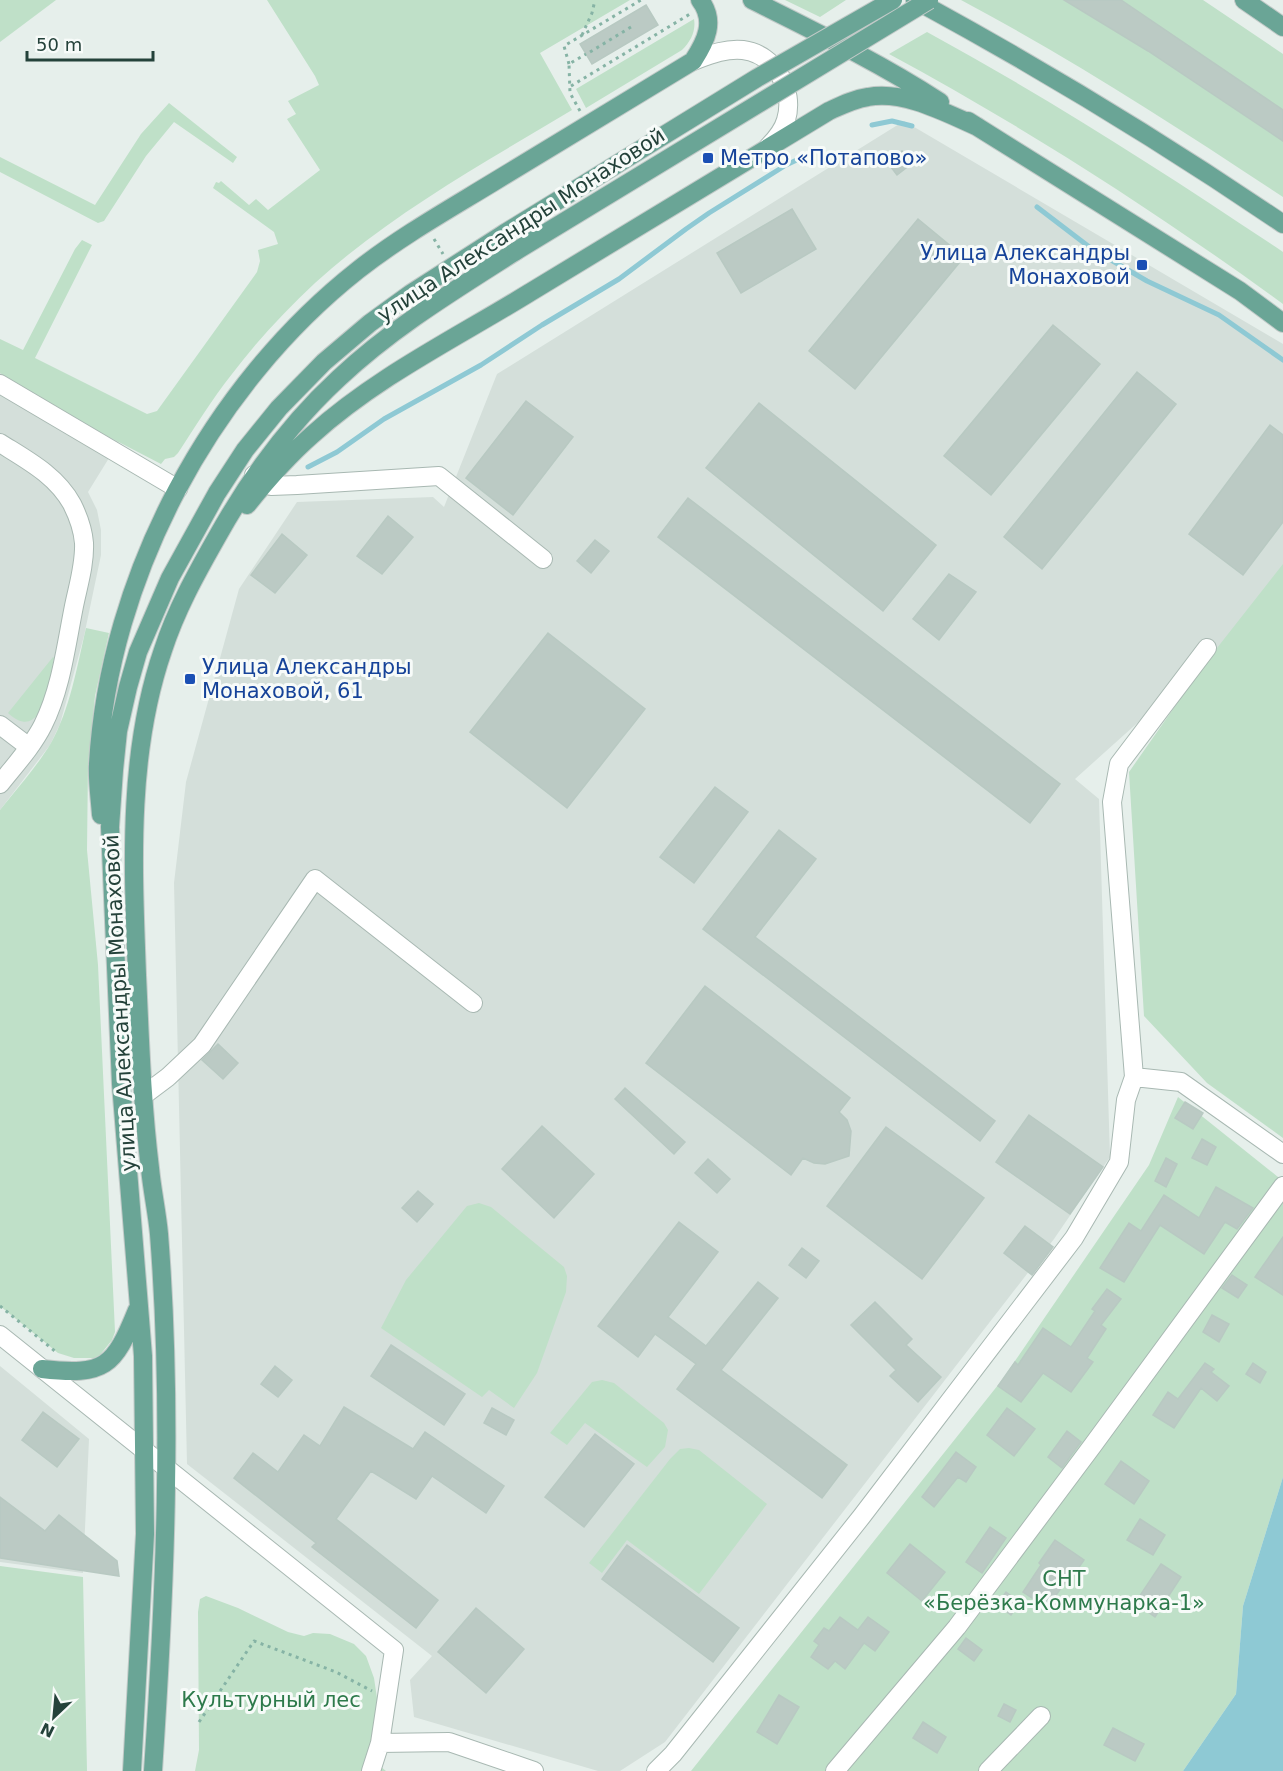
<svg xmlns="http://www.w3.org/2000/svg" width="1283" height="1771" font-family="'DejaVu Sans',sans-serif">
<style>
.built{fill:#d4dfda}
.green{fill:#bfe0c8}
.water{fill:#8ec9d4}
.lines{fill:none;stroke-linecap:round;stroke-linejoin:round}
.stream{stroke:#8ec9d4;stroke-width:5}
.building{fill:#bbcac4;stroke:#b8c9c2;stroke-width:1.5}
.minor-casing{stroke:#a8b8b2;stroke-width:20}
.major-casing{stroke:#c2cac8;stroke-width:20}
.path{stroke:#86b3a5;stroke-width:3;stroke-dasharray:3 4.5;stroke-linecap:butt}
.minor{stroke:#fff;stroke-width:18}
.major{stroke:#6aa596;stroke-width:18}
.major-bridge-casing{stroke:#c2cac8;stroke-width:20;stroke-linecap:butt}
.major-bridge{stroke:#6aa596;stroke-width:18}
.transit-dot{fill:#1a4fb4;stroke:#f7fbf9;stroke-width:2}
.labels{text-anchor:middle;stroke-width:6;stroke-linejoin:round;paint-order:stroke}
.transit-label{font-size:21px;fill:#164399;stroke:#f7fbf9;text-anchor:start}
.street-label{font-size:21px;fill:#24423a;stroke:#f7fbf9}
.park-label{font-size:21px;fill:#2d7a4b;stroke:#f7fbf9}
</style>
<rect width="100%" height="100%" fill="#e6efeb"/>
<path class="built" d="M904,121L1283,344V592L1075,779L1099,799L1110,1157L1054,1239L665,1742L620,1771H598L414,1717L410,1680L432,1656L187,1464L174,883L186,782L239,589L297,502L433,497L444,507L497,374Z
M0,365L122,437L88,492L97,510L101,530V555L84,636L60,724L50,745L0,810Z
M0,1366L89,1439L83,1573L0,1562Z"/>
<path class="green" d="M0,0H56L0,42Z
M267,0H630L540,53L572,110C484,163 392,213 315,283C285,311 257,341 232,374C212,399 195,427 178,453L174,457L165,459L161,464L107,436L0,373V339L23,350L75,249L82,240L92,245L35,358L147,414L157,411L257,272L260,261L258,250L278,244L274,232L213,188L216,182L219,183L221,181L249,205L256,199L268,210L320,170L287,119L296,114L288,101L319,85L315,76Z
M785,0H846L820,17Z
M961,0H1064L1148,51L1283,141V197C1179,128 1072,59 961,0Z
M1121,0H1203L1283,54V110Z
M694,19C696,31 691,41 682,50L586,108L576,89Z
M927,32C1050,99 1167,174 1283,252V304C1157,212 1026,128 889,54Z
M169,103L237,157L233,163L174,122L146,156L104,221L98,223L0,172V157L95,205L141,134Z
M1283,564V1138L1207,1083L1144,1016L1129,772L1206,662Z
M86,628L109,633L95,696L88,764L87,850L98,965L115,1332L112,1340L100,1355L94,1358H74L58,1353L0,1306V810C16,790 38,765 51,743C70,709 77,667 86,628Z
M53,657L54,658C49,681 43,745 8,713Z
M1178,1097L1283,1181V1477L1243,1606L1236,1694L1183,1771H691L1002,1380L1149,1165Z
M479,1203L491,1207L564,1267L567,1276L566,1292L537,1373L514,1408L489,1390L482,1397L381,1328L406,1280L467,1206Z
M602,1380L614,1383L664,1423L668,1430L665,1447L647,1467L585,1423L567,1445L550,1433L592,1382Z
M689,1448L699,1450L767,1504L699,1594L627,1540L602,1573L589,1563L670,1459L680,1449Z
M0,1566L83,1577L87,1771H0Z
M206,1596L238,1608L288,1632L304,1636L313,1633L330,1634L354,1644L366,1656L374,1678L378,1705L369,1757L386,1771H195L199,1750L198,1612L200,1599Z"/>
<path class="water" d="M1283,1477V1771H1183L1236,1694L1243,1606Z"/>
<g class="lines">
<path class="stream" d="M872,125L892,121L912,126
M1037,207L1092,249L1147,281L1219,315L1283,360
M308,467L337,452L384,419L481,365L542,325L619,279L686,229L709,213L786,165L816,151"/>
</g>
<path class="building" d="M1064,0H1121L1283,110V141L1148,51Z
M646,5L658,25L592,64L580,44Z
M902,151L911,164L897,175L887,162Z
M792,209L816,249L741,293L717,253Z
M918,219L964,257L855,389L809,351Z
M1053,325L1100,364L991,495L944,456Z
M1137,372L1176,404L1042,569L1004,537Z
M526,401L573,437L513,515L466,478Z
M759,403L936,545L883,611L706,468Z
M1270,425L1283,435V522L1243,575L1189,534Z
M688,498L1060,784L1030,823L658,537Z
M388,516L413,537L382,574L357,556Z
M282,534L307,555L275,593L251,575Z
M595,540L609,551L591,573L577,561Z
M949,574L976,592L939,640L913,619Z
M548,633L645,709L567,808L470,732Z
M715,787L748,812L694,883L660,857Z
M779,830L816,859L755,937L995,1121L980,1141L703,929Z
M705,986L850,1098L839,1112L847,1120L851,1131L849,1156L825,1164L814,1163L803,1158L791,1175L646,1063Z
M218,1044L238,1063L223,1079L202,1060Z
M625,1088L685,1142L674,1154L615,1099Z
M1185,1102L1203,1113L1193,1129L1175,1118Z
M1029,1115L1103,1167L1070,1214L996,1162Z
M542,1126L594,1174L554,1218L502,1169Z
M886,1127L984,1198L922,1279L827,1206Z
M1202,1139L1216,1147L1207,1165L1192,1158Z
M1166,1158L1177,1164L1166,1187L1155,1181Z
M708,1159L730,1179L717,1193L695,1173Z
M1216,1187L1253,1208L1237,1229L1225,1222L1204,1254L1160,1225L1124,1282L1100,1268L1129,1223L1141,1231L1164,1195L1199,1218Z
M418,1191L433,1204L417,1222L402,1208Z
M679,1222L718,1252L668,1317L706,1346L758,1282L778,1298L721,1370L847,1465L822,1498L677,1389L696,1364L655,1334L638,1357L598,1326Z
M1025,1226L1053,1247L1032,1275L1004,1253Z
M1283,1237V1295L1255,1277Z
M802,1248L819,1261L806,1278L789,1265Z
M1232,1275L1247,1285L1238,1298L1222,1288Z
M1107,1289L1121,1299L1101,1325L1106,1329L1087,1358L1093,1362L1071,1392L1043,1373L1021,1402L998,1386L1015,1362L1018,1365L1043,1328L1071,1347L1095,1311L1092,1309Z
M875,1302L912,1339L906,1345L941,1377L918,1402L890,1376L896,1370L851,1325Z
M1212,1315L1229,1324L1219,1342L1203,1332Z
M391,1345L465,1394L444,1425L371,1376Z
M1205,1363L1214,1369L1211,1372L1229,1386L1217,1401L1201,1388L1174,1428L1153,1415L1168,1392L1178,1399Z
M1253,1363L1266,1372L1260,1383L1246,1374Z
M275,1366L292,1380L278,1397L261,1384Z
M344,1407L413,1449L425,1432L504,1486L486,1513L432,1476L416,1499L371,1471L336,1519L438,1600L416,1628L312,1547L316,1543L234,1478L253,1453L278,1472L304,1435L320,1446Z
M492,1408L514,1420L506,1435L484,1423Z
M1007,1408L1035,1429L1014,1456L987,1435Z
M43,1412L79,1439L57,1467L22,1440Z
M1067,1431L1081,1442L1062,1468L1048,1457Z
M595,1434L634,1464L584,1527L545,1497Z
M956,1452L976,1467L966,1482L958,1477L934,1507L922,1497Z
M1121,1461L1149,1481L1134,1504L1105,1484Z
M0,1497L45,1531L59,1515L117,1561L119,1576L0,1558Z
M1140,1519L1165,1535L1153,1555L1127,1540Z
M990,1527L1006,1538L982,1573L966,1562Z
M1055,1540L1084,1560L1068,1583L1066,1581L1047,1608L1023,1592L1041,1565L1039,1563Z
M910,1544L945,1572L922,1601L887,1573Z
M627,1545L739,1628L713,1662L602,1579Z
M1161,1564L1181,1577L1155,1617L1135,1603Z
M1006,1592L1020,1602L1011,1615L997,1605Z
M476,1608L524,1649L486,1693L438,1652Z
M840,1617L858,1630L868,1617L889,1632L875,1651L864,1643L845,1669L835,1661L828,1669L811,1657L819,1645L814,1641L824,1628L829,1631Z
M966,1638L982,1650L974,1661L958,1649Z
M779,1695L799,1707L777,1744L757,1732Z
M1004,1704L1016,1710L1010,1722L998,1716Z
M923,1722L946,1737L937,1753L913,1738Z
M1113,1728L1144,1744L1135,1761L1104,1745Z"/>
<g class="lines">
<defs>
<path id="minor" d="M693,61C709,55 726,48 743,50C775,54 795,90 786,120C783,131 776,139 768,147
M0,384L178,489
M0,443C27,460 56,475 72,504C78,516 83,530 84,543C85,564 78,586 74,606C66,646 61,689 43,725C32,747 15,765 0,784
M254,475L271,486L297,485L439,476L543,559
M0,725L29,747
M1134,1077L1181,1082L1283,1154
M144,1095L168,1077L202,1045L315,879L473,1003
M0,1335L394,1650L380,1743L371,1771
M380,1743L449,1742L534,1771
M656,1771L673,1754L862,1516L1074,1238L1119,1162L1126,1100L1134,1077L1112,802L1119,764L1207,648
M835,1771L957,1627L1093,1445L1283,1186
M988,1771L1041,1716"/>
<path id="major" d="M752,0C816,32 880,63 940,102
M915,0C1042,69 1164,143 1283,224
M1244,0L1283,27
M968,121L1240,291L1283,323
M247,505C267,480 288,456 312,435C376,377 456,338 529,293C629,232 729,171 829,111C842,105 854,99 868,97C904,90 946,113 978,127
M101,815C100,799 97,781 98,764C109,576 211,386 358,270C400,237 446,211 492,183C559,143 626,102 693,61C706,41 716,21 700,0
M42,1369C105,1376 114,1367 137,1310
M132,1771L145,1534L143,1356L121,1084L110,827L114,770L118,731L128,687L138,652L170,578L217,493L245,450L279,408L324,362L370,323L410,294L505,233
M153,1771C165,1593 173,1413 159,1234C157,1212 152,1190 150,1168C142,1104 140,1039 137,975C133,867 127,754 163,650C176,610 196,574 217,537C250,478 289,424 339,378C392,328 455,290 516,251"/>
</defs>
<use href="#minor" class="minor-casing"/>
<use href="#major" class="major-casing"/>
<path class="path" d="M582,35L592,13L595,0
M590,52L631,27
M569,64L564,46L641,0
M571,86L690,14
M580,111L570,93L569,64L586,54
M434,239L443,254
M0,1306L56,1352
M199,1722L254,1641L336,1672L372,1691"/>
<use href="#minor" class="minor"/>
<use href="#major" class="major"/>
<defs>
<path id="major-bridge" d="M505,233L757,78L893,0
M516,251L929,0"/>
</defs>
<use href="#major-bridge" class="major-bridge-casing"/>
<use href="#major-bridge" class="major-bridge"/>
</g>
<g class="transit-dot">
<rect x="702" y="152" width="12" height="12" rx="3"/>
<rect x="1136" y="259" width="12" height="12" rx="3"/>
<rect x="184" y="673" width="12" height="12" rx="3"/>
</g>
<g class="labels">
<g class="transit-label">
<text x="720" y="165">Метро «Потапово»</text>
<text x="1130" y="260" text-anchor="end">Улица Александры<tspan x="1130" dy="24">Монаховой</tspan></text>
<text x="202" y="674">Улица Александры<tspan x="202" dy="24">Монаховой, 61</tspan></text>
</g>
<g class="street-label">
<text transform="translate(521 225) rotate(-33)" y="7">улица Александры Монаховой</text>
<text transform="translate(120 1003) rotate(-93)" y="7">улица Александры Монаховой</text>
</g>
<g class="park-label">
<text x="1064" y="1586">СНТ<tspan x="1064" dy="24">«Берёзка-Коммунарка-1»</tspan></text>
<text x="271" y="1707">Культурный лес</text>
</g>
</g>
<g transform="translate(54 1717) rotate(206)" stroke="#f7fbf9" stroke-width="4.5" paint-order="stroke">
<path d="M0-4.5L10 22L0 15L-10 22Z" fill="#24423a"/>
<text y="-9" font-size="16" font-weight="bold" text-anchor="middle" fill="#24423a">N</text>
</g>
<path d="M27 51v9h126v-9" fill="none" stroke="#24423a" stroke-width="3"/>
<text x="36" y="51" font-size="18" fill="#24423a" stroke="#f7fbf9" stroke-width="4.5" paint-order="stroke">50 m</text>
</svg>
